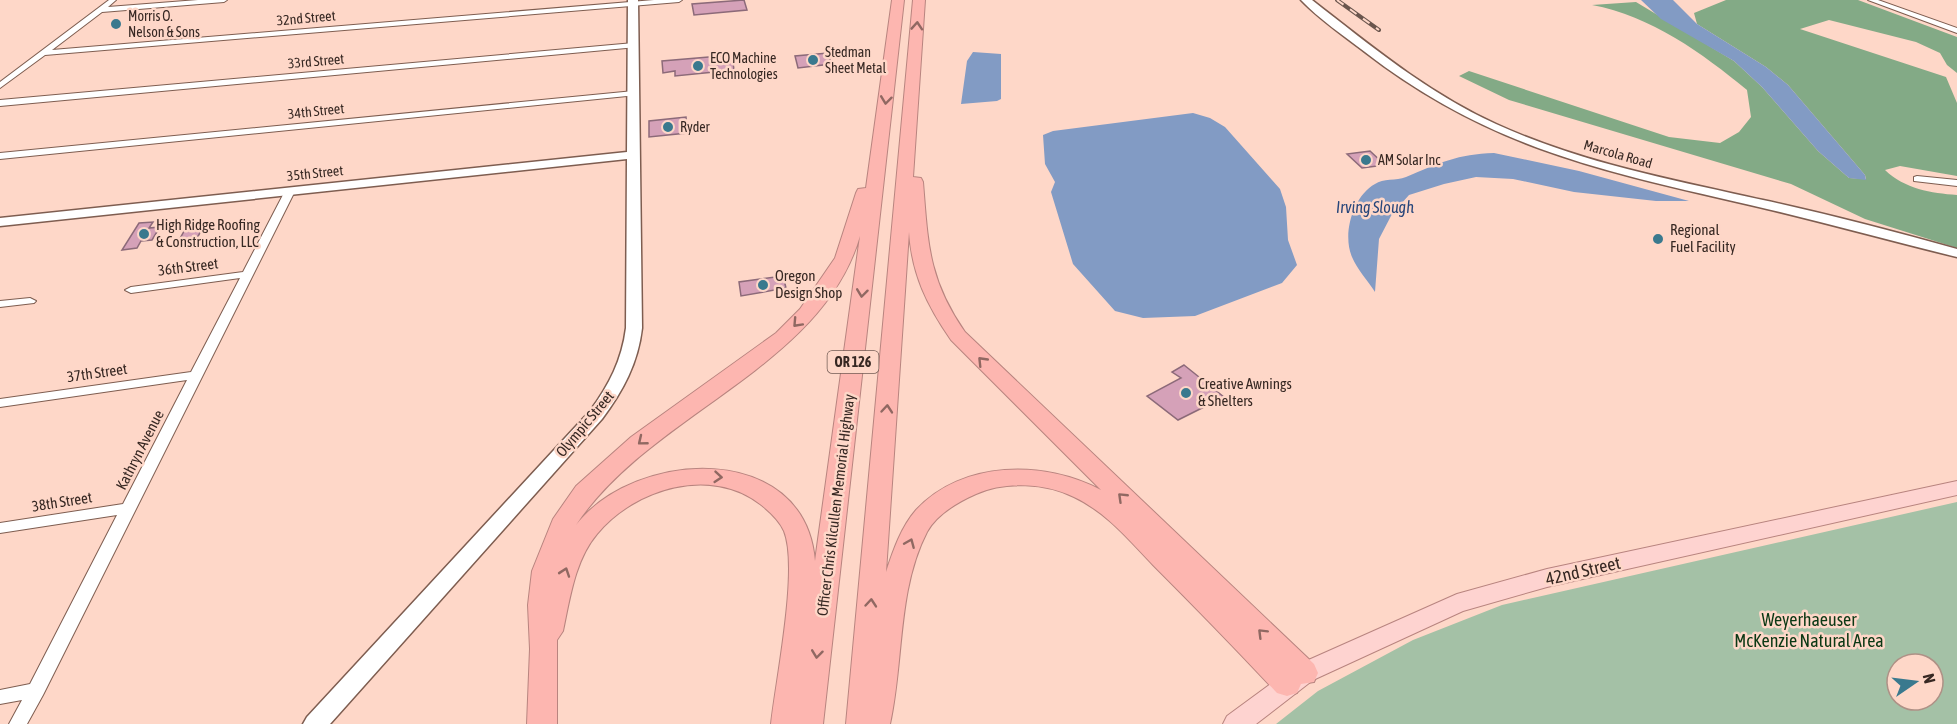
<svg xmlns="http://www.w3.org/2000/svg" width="1957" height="724" font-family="'Asap Condensed',sans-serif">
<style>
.green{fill:#a4c1a6;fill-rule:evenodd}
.forest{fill:#83aa86}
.water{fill:#829bc4}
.building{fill:#d5a1b8;stroke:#8c6a79;stroke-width:1.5}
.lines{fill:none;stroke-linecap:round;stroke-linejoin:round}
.street-casing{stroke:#7e5d50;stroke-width:2}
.secondary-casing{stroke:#7e5d50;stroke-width:3}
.primary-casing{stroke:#b8847f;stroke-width:2}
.highway-casing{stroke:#b8847f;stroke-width:2}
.street{fill:#fff;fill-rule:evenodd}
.secondary{fill:#fff;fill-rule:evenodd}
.primary{fill:#fed3d0;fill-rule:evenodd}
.highway{fill:#fdb6b0;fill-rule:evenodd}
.rail-casing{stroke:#6b564e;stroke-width:4}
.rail{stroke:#fed7c8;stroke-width:2;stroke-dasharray:8;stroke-linecap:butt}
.oneway{stroke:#906862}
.poi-dot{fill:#3a798e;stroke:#fed7c8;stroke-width:2}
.labels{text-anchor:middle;stroke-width:5;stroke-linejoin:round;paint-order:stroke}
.far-poi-label{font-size:14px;fill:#372823;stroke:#fed7c8;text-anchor:start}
.far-street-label{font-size:14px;fill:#372823;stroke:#fed7c8}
.shield{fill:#fed7c8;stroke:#735c54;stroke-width:1.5}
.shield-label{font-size:14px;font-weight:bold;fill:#372823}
.poi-label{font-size:15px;fill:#372823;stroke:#fed7c8;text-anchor:start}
.street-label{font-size:15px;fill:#372823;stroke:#fed7c8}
.water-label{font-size:16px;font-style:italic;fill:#26457a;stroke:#fed7c8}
.near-street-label{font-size:18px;fill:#372823;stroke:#fed7c8}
.near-park-label{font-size:18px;fill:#0b3814;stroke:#fed7c8}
</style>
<rect width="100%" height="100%" fill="#fed7c8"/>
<path class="green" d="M1957,502V724H1276L1318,691L1413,640L1502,605ZM1897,664H1933V700H1897Z"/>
<path class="forest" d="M1726,0H1858L1957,37V73L1947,65L1940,53L1916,42L1829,20L1800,29L1946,77L1957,103V176L1900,166L1885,170C1905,189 1931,193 1957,195V248L1865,219L1791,184L1509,100L1459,76L1469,71L1669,137L1720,143L1739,132L1751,117L1747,90C1702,53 1651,16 1592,5L1636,2L1734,61L1762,87L1818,151L1849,178L1866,179L1865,175L1788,85L1766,67L1697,24L1694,13Z"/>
<path class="water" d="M1641,0H1673L1697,24L1766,67L1788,85L1865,175L1866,180L1849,178L1818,151L1762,87L1734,61L1661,19Z
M973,52L1001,54V99L997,101L961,104L967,61Z
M1193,113L1210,118L1225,127L1280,189L1286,207L1288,240L1297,265L1282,283L1195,316L1143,318L1115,311L1073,264L1051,192L1055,182L1045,164L1043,135L1053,131Z
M1494,153L1579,171L1689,201H1656L1574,192L1513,179L1476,177L1444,184L1409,195L1392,214L1379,239L1375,292C1368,281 1357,269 1352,257C1342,234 1353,196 1375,184C1383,178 1396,181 1406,177C1439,163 1458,154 1494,153Z"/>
<path class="building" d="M744,0L747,10L694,15L692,4Z
M828,53L831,64L798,68L795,56Z
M732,55L734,70L675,76V71L663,73L662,61Z
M686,117L687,133L649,137V121Z
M1370,151L1385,165L1362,168L1347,154Z
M153,222L149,228L160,227L152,240L141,241L137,248L122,250L139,223Z
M201,225L204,226L197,238L178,242L187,226Z
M783,276L786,288L741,296L739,282Z
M1184,365L1224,397L1178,420L1147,396L1181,378L1172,372Z"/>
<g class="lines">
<defs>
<path id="street" d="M109,0H116L108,7L198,0H227L224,2L102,12L52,50L654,0H682L679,2L45,55L0,88V82Z
M1868,0H1878L1957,28V33Z
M634,43L638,45L637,47L0,106V100Z
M634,91L638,93L637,95L0,159V153Z
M1917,176L1957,180V186L1914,181V177Z
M290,188L295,191L43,695L27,724H9L22,700L0,704V690L30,684L117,515L0,533V523L123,504L187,380L0,407V399L191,372L240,278L131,293L125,290L131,287L243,272L285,191Z
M30,298L36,301L34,303L0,307V301Z"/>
<path id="secondary" d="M628,0H638L642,328C638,363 623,391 602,419L330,724H303L307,717L590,411C609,385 622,360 626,328L627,159L0,226V218L627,152Z
M1301,0H1312C1371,46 1428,93 1496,124C1581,163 1673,180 1763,200C1828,214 1893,231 1957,249V257C1894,242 1831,224 1767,209C1613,173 1494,152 1365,52C1344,36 1319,19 1301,0Z"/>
<path id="primary" d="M1957,481V495L1547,587L1463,611L1313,680L1256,724H1223L1227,716L1295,666L1457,594L1547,569Z"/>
<path id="highway" d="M892,0H904L823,724H771C776,679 799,568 784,531C779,520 769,511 760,504C711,466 635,488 597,534C575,560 570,598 563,631L557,640V724H527L530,649L528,605L532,571L553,519L576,486L631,437L776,333L800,309L835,258L856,193L858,189L866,188ZM860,236L815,561C805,440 635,449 576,525C650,413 821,369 860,236Z
M913,0H925L913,177L921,178L923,182C928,243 928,279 965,332L1314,664L1318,673L1314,682L1301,684L1297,693L1287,696L1277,693C1236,649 1195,607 1153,565C1129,540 1106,512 1074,497C1045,483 1006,481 976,494C958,502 937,514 927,532C897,590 904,662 890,724H846ZM909,232C912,275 927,305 951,340L1101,490C1045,460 962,460 916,510C901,527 893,551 886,572Z"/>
</defs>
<use href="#street" class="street-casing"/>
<use href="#secondary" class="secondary-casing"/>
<use href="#primary" class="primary-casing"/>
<use href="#highway" class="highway-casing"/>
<use href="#street" class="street"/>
<use href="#secondary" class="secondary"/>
<use href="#primary" class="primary"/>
<use href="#highway" class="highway"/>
<defs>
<path id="rail" d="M1337,0L1379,30"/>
</defs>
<use href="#rail" class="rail-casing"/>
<use href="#rail" class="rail"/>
</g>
<defs><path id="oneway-chevron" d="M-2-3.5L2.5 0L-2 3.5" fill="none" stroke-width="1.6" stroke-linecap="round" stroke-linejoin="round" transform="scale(1.5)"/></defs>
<g class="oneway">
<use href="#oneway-chevron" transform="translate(917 26) rotate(-86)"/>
<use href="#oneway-chevron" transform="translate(886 100) rotate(97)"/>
<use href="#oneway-chevron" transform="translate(862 293) rotate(97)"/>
<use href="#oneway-chevron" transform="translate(797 323) rotate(133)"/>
<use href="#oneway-chevron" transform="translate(982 361) rotate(-134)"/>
<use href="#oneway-chevron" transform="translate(887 409) rotate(-85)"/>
<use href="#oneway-chevron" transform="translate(642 441) rotate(141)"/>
<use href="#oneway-chevron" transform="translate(718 477) rotate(5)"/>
<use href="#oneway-chevron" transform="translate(1122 497) rotate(-136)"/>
<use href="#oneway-chevron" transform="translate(910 543) rotate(-67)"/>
<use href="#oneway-chevron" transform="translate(565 572) rotate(-71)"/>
<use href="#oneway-chevron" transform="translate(871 603) rotate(-85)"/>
<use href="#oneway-chevron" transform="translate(1262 633) rotate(-135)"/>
<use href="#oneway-chevron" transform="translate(817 654) rotate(97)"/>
</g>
<g class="poi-dot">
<circle cx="116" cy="24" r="6"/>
<circle cx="813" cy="60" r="6"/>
<circle cx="698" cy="66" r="6"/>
<circle cx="668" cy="127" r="6"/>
<circle cx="1366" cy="160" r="6"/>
<circle cx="144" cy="234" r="6"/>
<circle cx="1658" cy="239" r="6"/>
<circle cx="763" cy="285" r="6"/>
<circle cx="1186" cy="393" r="6"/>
</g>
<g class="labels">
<g class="far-poi-label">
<text x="128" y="21">Morris O.<tspan x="128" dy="16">Nelson &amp; Sons</tspan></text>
<text x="825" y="57">Stedman<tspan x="825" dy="16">Sheet Metal</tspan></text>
<text x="710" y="63">ECO Machine<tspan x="710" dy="16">Technologies</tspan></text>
<text x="680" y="132">Ryder</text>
<text x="1378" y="165">AM Solar Inc</text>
</g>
<g class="far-street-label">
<text transform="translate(306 18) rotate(-5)" y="5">32nd Street</text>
<text transform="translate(316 61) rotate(-5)" y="5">33rd Street</text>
<text transform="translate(316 111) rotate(-6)" y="5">34th Street</text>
<text transform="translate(1618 154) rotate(16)" y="5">Marcola Road</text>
<text transform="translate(315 173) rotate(-6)" y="5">35th Street</text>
</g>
<rect class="shield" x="827.5" y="351" width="51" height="22" rx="4.5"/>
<g class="shield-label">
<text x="853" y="367">OR 126</text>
</g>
<g class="poi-label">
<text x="156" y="230">High Ridge Roofing<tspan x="156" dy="17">&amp; Construction, LLC</tspan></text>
<text x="1670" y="235">Regional<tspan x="1670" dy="17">Fuel Facility</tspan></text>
<text x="775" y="281">Oregon<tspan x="775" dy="17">Design Shop</tspan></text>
<text x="1198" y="389">Creative Awnings<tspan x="1198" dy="17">&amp; Shelters</tspan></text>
</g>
<g class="street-label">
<text transform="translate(188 267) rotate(-7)" y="5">36th Street</text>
<text transform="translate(97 373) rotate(-8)" y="5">37th Street</text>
<text transform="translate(585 424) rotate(-50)" y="5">Olympic Street</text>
<text transform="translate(140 450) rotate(-63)" y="5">Kathryn Avenue</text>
<text transform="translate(62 502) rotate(-9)" y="5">38th Street</text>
<text transform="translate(836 505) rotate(-83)" y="5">Officer Chris Kilcullen Memorial Highway</text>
</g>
<g class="water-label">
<text x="1375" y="213">Irving Slough</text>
</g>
<g class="near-street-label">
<text transform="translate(1583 571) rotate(-13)" y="6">42nd Street</text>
</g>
<g class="near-park-label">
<text x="1809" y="626">Weyerhaeuser<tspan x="1809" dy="21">McKenzie Natural Area</tspan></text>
</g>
</g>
<g transform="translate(1915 682) rotate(76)"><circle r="28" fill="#fed7c8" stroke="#ae9186" stroke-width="1.5"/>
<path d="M0-4.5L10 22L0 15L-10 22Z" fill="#3a798e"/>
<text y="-9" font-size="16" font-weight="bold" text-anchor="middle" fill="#372823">N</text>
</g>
</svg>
